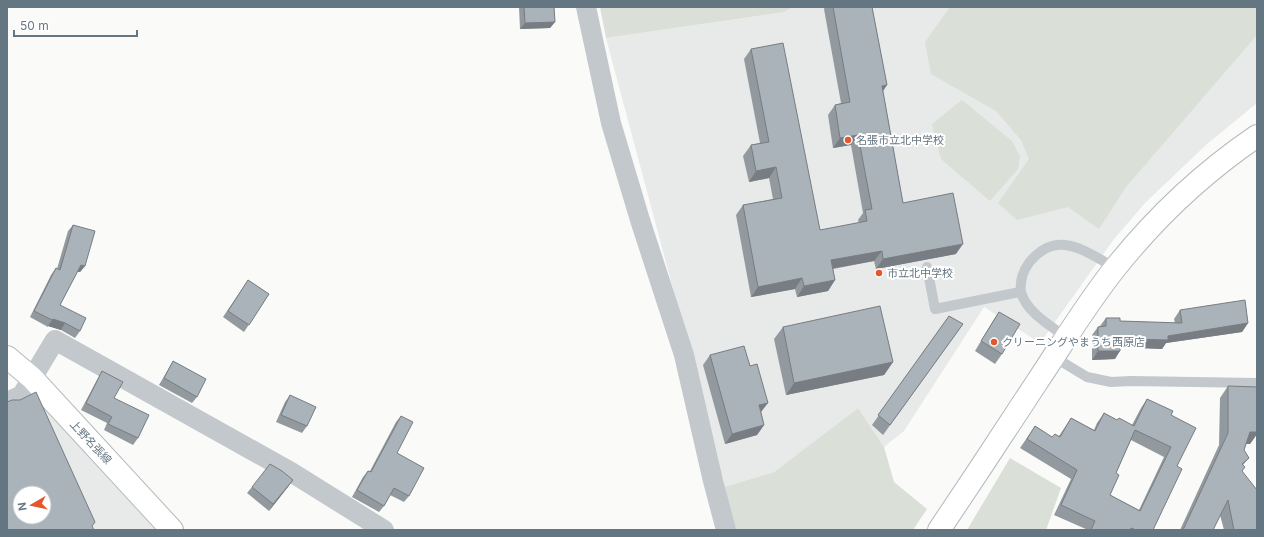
<svg xmlns="http://www.w3.org/2000/svg" width="1264" height="537" font-family="Inter,'Noto Sans JP',sans-serif">
<style>
.built{fill:#e8e9e9;fill-rule:evenodd}
.green{fill:#dadfd7}
.lines{fill:none;stroke-linecap:round;stroke-linejoin:round}
.secondary-casing{stroke:#b3babf;stroke-width:24}
.primary-casing{stroke:#b5babe;stroke-width:24}
.lane{stroke:#c3c8cc;stroke-width:10}
.street{stroke:#c3c8cc;stroke-width:20}
.secondary{stroke:#fff;stroke-width:22}
.primary{stroke:#fff;stroke-width:22}
.wall{fill:#929a9f;fill-rule:evenodd}
.shaded-wall{fill:#777d82}
.building{fill:#aab3b9;stroke:#777d82;fill-rule:evenodd}
.poi-dot{fill:#e4572e;stroke:#fff;stroke-width:1.5}
.labels{text-anchor:middle;stroke-width:4;stroke-linejoin:round;paint-order:stroke}
.poi-label{font-size:11px;fill:#657683;stroke:#fff;text-anchor:start}
.street-label{font-size:11px;fill:#657683;stroke:#fff}
</style>
<rect width="100%" height="100%" fill="#fafaf8"/>
<path class="built" d="M793,7H1257V103L1206,145L1146,202L1114,239L1040,343L984,307L904,431L884,447L858,408L774,472L724,487L692,360L606,38L784,12Z
M41,405L156,530H7ZM20,493H44V517H20Z"/>
<path class="green" d="M600,7H793L784,12L606,38Z
M950,7H1257V35L1126,187L1099,229L1068,207L1017,220L998,203L1029,159L1021,140L996,111L931,74L925,42Z
M962,100L1012,141L1020,156L1018,169L990,201L941,159L932,124Z
M858,408L884,447L894,482L927,509L913,530H736L724,487L774,472Z
M1010,458L1061,488L1046,530H967Z"/>
<g class="lines">
<defs>
<path id="secondary" d="M939,530C972,481 1005,431 1037,382C1063,343 1087,303 1116,267C1156,217 1204,172 1257,136"/>
<path id="primary" d="M7,357L32,378L172,530"/>
</defs>
<use href="#secondary" class="secondary-casing"/>
<use href="#primary" class="primary-casing"/>
<path class="lane" d="M927,267L935,309L1020,292
M1066,337C1051,326 1026,312 1021,292C1020,290 1021,286 1021,283C1023,263 1044,242 1065,245C1083,247 1100,260 1116,268
M1054,357L1087,377L1111,382L1131,381L1257,383"/>
<path class="street" d="M586,7L611,123L640,220L684,355L713,481L726,530
M7,402L22,395L55,340L291,472L384,530"/>
<use href="#secondary" class="secondary"/>
<use href="#primary" class="primary"/>
</g>
<path class="wall" d="M519,7H554L555,22L550,28L520,29Z
M825,7H872L887,85L883,91L903,203L956,254L876,269L874,261L833,269L835,280L828,291L797,297L795,289L751,297L736,215L743,205L773,199L769,178L749,182L743,156L751,145L760,143L744,59L751,49L820,230L859,223L858,220L863,213L851,145L833,148L828,115L835,105L841,103L824,9Z
M73,225L85,266L80,272H77L60,305L80,331L75,338L61,330L48,326V327L30,317L51,275L56,268L57,269L68,231Z
M248,280L269,294L244,332L223,317Z
M1180,310L1248,323L1242,332L1166,343L1162,349L1120,347L1115,359L1092,360V335L1098,327L1100,326L1106,318L1120,321L1175,323L1174,319Z
M999,312L1002,354L995,364L975,351L993,321Z
M949,316L963,324L883,435L872,425Z
M783,327L893,362L884,375L786,395L774,339Z
M710,355L761,412L764,425L757,435L725,444L703,365Z
M173,361L197,397L192,403L159,385L169,368Z
M102,371L114,398L138,438L133,445L104,430L107,423L81,410L98,378Z
M1228,386L1257,432V434L1250,444H1246L1244,450L1249,458L1243,465L1242,471L1257,530H1224L1220,515L1213,530H1180L1219,445L1220,398Z
M290,395L307,426L302,433L276,422L285,402Z
M1147,399L1171,415L1177,466L1153,530H1088L1054,515L1071,479L1020,448L1035,426L1052,437L1059,436L1071,418L1094,430L1097,423L1104,413L1117,420L1132,425L1141,408ZM1131,440L1164,457L1139,510L1110,495L1116,473Z
M401,416L397,453L409,496L404,502L390,495L384,506L379,512L352,497L363,477L368,471H370L396,422Z
M293,480L269,511L247,493L252,487Z"/>
<path class="shaded-wall" d="M555,22L550,28L520,29L525,23Z
M887,85L880,95L882,86Z
M858,135L851,145L833,148L840,138Z
M776,167L769,178L749,182L756,171Z
M963,244L956,254L876,269L883,259Z
M882,251L874,261L824,270L831,260Z
M81,265L85,266L80,272L76,271Z
M802,278L795,289L751,297L758,287Z
M835,280L828,291L797,297L804,286Z
M53,319L65,323L61,330L48,326Z
M1248,323L1242,332L1166,343L1162,349L1114,347L1120,339L1168,336Z
M1098,351H1120L1115,359L1092,360Z
M893,362L884,375L786,395L794,383Z
M768,403L761,412L759,405Z
M764,425L757,435L725,444L732,434Z
M1250,432H1257V434L1250,444H1242Z
M293,480L288,487L269,511L273,504Z"/>
<path class="building" d="M524,7H554L555,22L525,23Z
M833,7H872L887,85L882,86L903,203L953,193L963,244L883,259L882,251L831,260L835,280L804,286L802,278L758,287L743,205L782,198L776,167L756,171L751,145L769,142L751,49L783,43L820,230L867,221L865,210L872,209L858,135L840,138L835,105L850,102Z
M73,225L95,231L85,266L81,265L60,305L86,318L80,331L65,323L53,319L52,320L34,311L56,268L60,270Z
M248,280L269,294L249,325L228,311Z
M1245,300L1248,323L1168,336V340L1120,339V351H1098V327L1106,326V318H1120V321L1182,323L1180,310Z
M880,306L893,362L794,383L783,327Z
M999,312L1020,324L1002,354L981,341Z
M949,316L963,324L890,425L878,415Z
M744,346L750,366L757,364L768,403L759,405L764,425L732,434L710,355Z
M173,361L206,379L197,397L164,378Z
M102,371L123,382L114,398L149,415L138,438L108,424L112,417L86,403Z
M1228,386L1257,387V432H1250L1244,450L1249,458L1242,464L1245,467L1242,471L1257,490V530H1234L1228,500L1213,530H1183L1228,433Z
M36,392L95,522L92,526L94,530H7V402L12,400H20ZM20,493H44V517H20Z
M290,395L316,407L307,426L281,415Z
M1147,399L1173,411L1171,415L1196,428L1177,466L1182,469L1153,530H1136L1131,528L1130,530H1091L1095,521L1061,505L1077,470L1027,439L1035,426L1052,437L1055,434L1060,437L1071,418L1095,431L1104,413L1117,420L1119,418L1134,426ZM1135,430L1171,447L1140,511L1110,495L1119,475L1116,473Z
M401,416L413,422L397,453L424,468L409,496L394,488L384,506L357,490L368,471L371,472Z
M270,464L282,471L293,480L273,504L252,487Z"/>
<g class="poi-dot">
<circle cx="848" cy="140" r="4"/>
<circle cx="879" cy="273" r="4"/>
<circle cx="994" cy="342" r="4"/>
</g>
<g class="labels">
<g class="poi-label">
<text x="856" y="144">名張市立北中学校</text>
<text x="887" y="277">市立北中学校</text>
<text x="1002" y="346">クリーニングやまうち西原店</text>
</g>
<g class="street-label">
<text transform="translate(91 442) rotate(47)" y="4">上野名張線</text>
</g>
</g>
<rect width="1264" height="537" fill="none" stroke="#657683" stroke-width="16"/>
<g transform="translate(32 505) rotate(261)"><circle r="19" fill="#ffffff" stroke="#c1c8cd"/>
<path d="M0-3L7 15L0 10L-7 15Z" fill="#e4572e"/>
<text y="-6" font-size="11" font-weight="bold" text-anchor="middle" fill="#657683">N</text>
</g>
<path d="M14 30v6h123v-6" fill="none" stroke="#657683" stroke-width="2"/>
<text x="20" y="30" font-size="12" fill="#657683" stroke="#ffffff" stroke-width="3" paint-order="stroke">50 m</text>
</svg>
